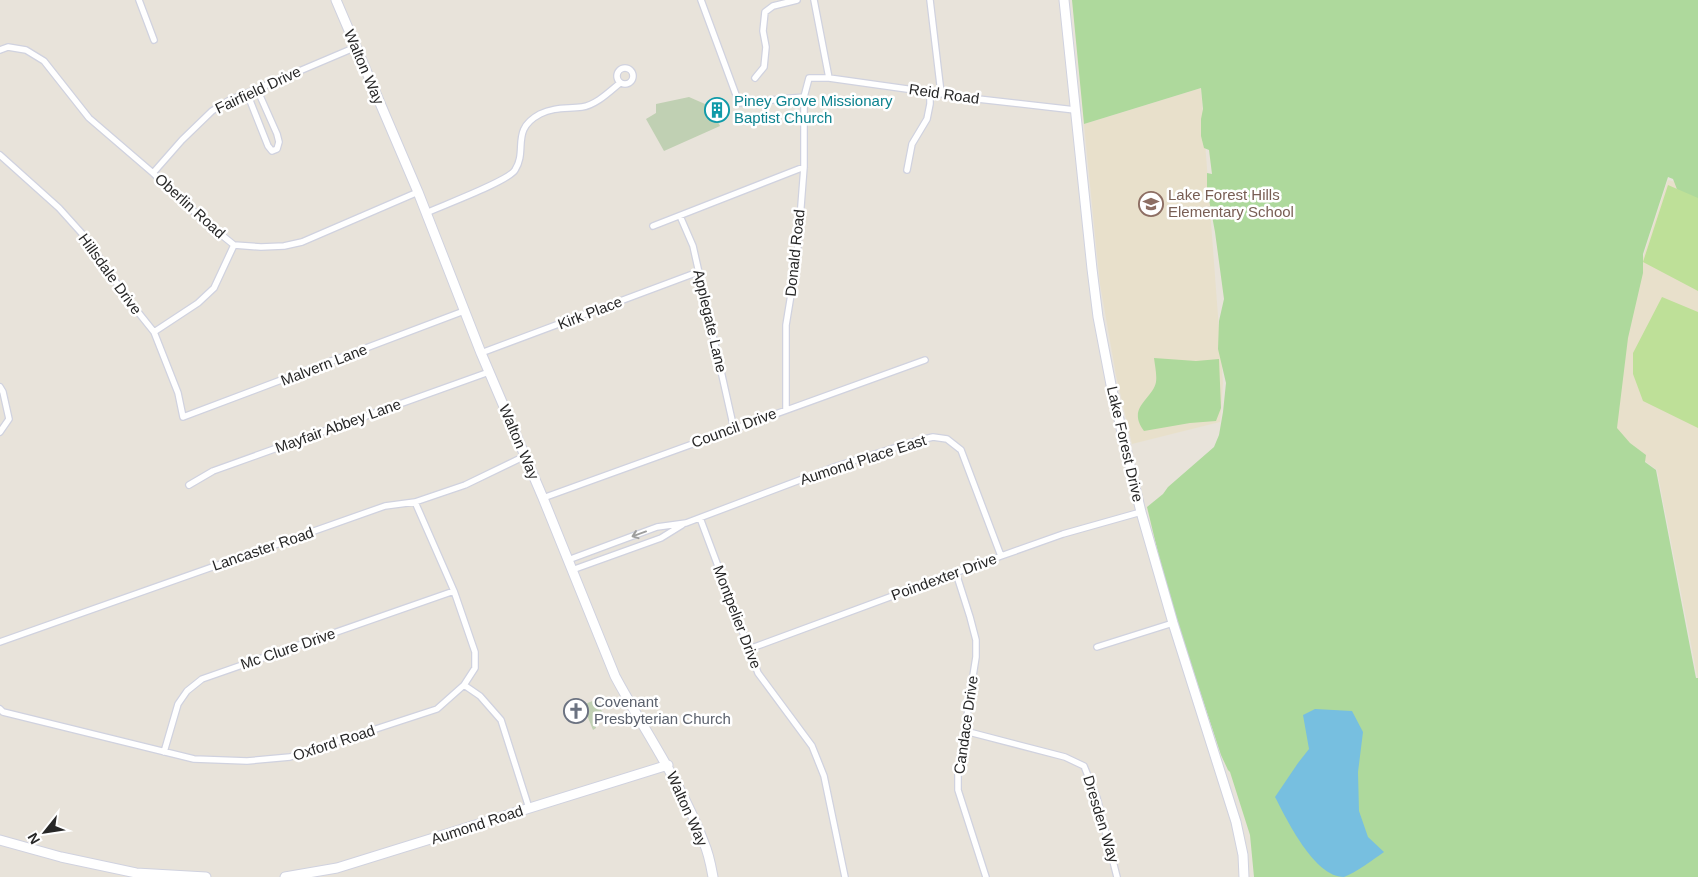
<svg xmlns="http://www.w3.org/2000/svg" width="1698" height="877" font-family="Arial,sans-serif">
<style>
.education{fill:#e8e0cb}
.green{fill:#aed99c}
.cemetery{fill:#c0d0b3}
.pitch{fill:#bee098}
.water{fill:#77bfe0}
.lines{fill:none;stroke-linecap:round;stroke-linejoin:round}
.street-casing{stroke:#d0d2df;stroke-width:8}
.secondary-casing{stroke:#d0d2df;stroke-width:11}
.street{stroke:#fff;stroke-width:5.5}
.secondary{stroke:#fff;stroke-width:9}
.oneway{stroke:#9e9e9e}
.labels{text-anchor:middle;stroke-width:5;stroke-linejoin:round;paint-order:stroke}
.street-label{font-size:15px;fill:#272727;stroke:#fff}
.culture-label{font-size:15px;fill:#0d838f;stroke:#fff;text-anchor:start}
.education-label{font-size:15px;fill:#785e54;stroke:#fff;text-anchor:start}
.worship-label{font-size:15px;fill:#5b616d;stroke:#fff;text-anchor:start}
</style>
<rect width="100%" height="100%" fill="#e8e3da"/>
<path class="education" d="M1201,88L1223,383L1220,422L1132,444L1116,375L1100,284L1084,124Z
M1668,180L1698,188V680L1657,470L1611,436L1632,292Z"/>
<path class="green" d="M1072,0H1698V206L1680,197L1673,179L1668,177L1643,254V273L1628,338L1617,428L1630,443L1646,455L1645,462L1656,470L1696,678H1698V877H1254L1250,835L1230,772L1228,770L1221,755L1168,594L1147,507L1163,494L1168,487L1214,447L1219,435L1223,412L1226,383L1218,349L1219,321L1224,299L1215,232L1207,189V173L1212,174L1209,150L1204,148L1201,136V119L1203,109L1201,88L1084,124Z
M1154,358L1196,361L1219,359L1221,408L1216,421L1190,423L1144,431C1126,407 1153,399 1156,382C1157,375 1155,366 1154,358Z"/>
<path class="cemetery" d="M689,97L705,104L710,116L714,114L720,126L664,151L646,119L656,113V104Z
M597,699L604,717L595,724L596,728L593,730L583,705Z"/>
<path class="pitch" d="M1668,185L1698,198V291L1643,262Z
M1662,297L1698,312V428L1643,401L1633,374V353Z"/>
<path class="water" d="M1315,709L1352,711L1363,732L1358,772L1359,811L1368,837L1384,852C1374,859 1355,873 1344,877C1314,877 1286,818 1275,797L1298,763L1309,749L1303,715Z"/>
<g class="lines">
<defs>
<path id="street" d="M139,0L154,40
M701,0L739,103L804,97L809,78H829L978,99L1075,110
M814,0L829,78
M930,0L941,93
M0,50L8,47L26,50L44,61L89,118L153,173L203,220L234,245L261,247L284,246L302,242L418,192
M617 76a8 8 0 1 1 16 0a8 8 0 1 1-16 0Z
M755,78L764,67L766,47L763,31L765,12L773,6L797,0
M247,93L268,146L272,151L277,149L279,142L277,134L257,89
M0,155L59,208L86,238L126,297L154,332L178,393L183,417L464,311
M907,170L912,144L927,119L930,104V91
M153,173L182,140L212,111L230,100L257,89L356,47
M426,213C441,206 509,181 515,170C528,150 510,130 540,114C554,107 567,109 582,107C596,105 609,92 620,83
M680,216L693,246L734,429
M653,226L804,167
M154,332L198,303L214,288L234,245
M481,353L698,272
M0,387L3,392L9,419L0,432
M786,409V325L797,258L804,167V97
M189,485L213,471L489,372
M543,498L925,360
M700,518L758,673L812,746L824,776L845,877
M568,560L657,527L686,523L837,466L916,441L933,437L947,439L961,450L1001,556
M572,570L661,538L682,525
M956,573L970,617L976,640V657L969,701L963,750L958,774V790L986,877
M0,642L385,506L415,502L465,485L525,456
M1097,647L1173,623
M749,649L1001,556L1063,534L1141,512
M464,685L480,696L501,720L529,808
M0,709L3,712L194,759L247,761L290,757L437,709L464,685L475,668V652L454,591L415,502
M965,731L1065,757L1084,766L1097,798L1117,877
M164,752L178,704L187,691L202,679L454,591"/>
<path id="secondary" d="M336,0L418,192L481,353L543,498L615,676C645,732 682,784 704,843C709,854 711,866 713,877
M1064,0L1092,269L1098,317L1112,390L1141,512L1173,623L1236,822L1243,855L1244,877
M0,840L61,857L136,873L206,877
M285,877L337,868L668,765"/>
</defs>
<use href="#street" class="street-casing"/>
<use href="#secondary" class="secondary-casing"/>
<use href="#street" class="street"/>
<use href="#secondary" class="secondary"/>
</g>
<defs><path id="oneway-shaft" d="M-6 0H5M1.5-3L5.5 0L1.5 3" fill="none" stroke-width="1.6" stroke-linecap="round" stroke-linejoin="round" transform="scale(1.25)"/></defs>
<use class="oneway" href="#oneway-shaft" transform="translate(639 534) rotate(160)"/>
<defs>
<symbol id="building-ring" viewBox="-11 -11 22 22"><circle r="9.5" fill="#fff" stroke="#0f9aa8" stroke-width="1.5"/><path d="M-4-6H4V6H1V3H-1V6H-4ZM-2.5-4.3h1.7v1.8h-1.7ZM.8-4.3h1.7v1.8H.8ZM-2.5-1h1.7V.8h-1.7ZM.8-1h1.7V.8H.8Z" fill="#0f9aa8"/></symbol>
<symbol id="school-ring" viewBox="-11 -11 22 22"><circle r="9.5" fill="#fff" stroke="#8d6e63" stroke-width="1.5"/><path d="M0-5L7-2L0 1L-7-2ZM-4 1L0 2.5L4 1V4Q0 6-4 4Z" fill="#8d6e63"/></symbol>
<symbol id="church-ring" viewBox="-11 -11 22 22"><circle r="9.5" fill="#fff" stroke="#6b7280" stroke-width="1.5"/><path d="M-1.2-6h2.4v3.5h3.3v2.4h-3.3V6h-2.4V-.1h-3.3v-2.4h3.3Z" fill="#6b7280"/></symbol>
</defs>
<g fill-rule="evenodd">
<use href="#building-ring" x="703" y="96" width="28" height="28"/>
<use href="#school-ring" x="1137" y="190" width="28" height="28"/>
<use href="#church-ring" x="562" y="697" width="28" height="28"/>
</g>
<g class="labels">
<g class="street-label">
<text transform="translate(364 67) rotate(67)" y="5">Walton Way</text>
<text transform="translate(258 90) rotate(-25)" y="5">Fairfield Drive</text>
<text transform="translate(944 94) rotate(8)" y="5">Reid Road</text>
<text transform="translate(190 206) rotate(42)" y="5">Oberlin Road</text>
<text transform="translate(795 253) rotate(-84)" y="5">Donald Road</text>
<text transform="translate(110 274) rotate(54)" y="5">Hillsdale Drive</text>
<text transform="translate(590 313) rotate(-21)" y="5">Kirk Place</text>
<text transform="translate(710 321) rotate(77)" y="5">Applegate Lane</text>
<text transform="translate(324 365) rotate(-21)" y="5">Malvern Lane</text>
<text transform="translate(338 426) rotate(-20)" y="5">Mayfair Abbey Lane</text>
<text transform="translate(734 428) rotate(-20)" y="5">Council Drive</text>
<text transform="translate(519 442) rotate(67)" y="5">Walton Way</text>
<text transform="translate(1125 444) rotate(77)" y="5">Lake Forest Drive</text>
<text transform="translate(863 460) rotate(-18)" y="5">Aumond Place East</text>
<text transform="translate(263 549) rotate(-19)" y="5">Lancaster Road</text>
<text transform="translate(944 577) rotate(-20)" y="5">Poindexter Drive</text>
<text transform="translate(737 617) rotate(69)" y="5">Montpelier Drive</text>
<text transform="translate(288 649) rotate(-19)" y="5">Mc Clure Drive</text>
<text transform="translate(966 725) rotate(-82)" y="5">Candace Drive</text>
<text transform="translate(334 743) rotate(-18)" y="5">Oxford Road</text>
<text transform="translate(687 809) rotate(66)" y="5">Walton Way</text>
<text transform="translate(1101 819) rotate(73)" y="5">Dresden Way</text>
<text transform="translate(477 825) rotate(-18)" y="5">Aumond Road</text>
</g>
<g class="culture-label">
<text x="734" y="106">Piney Grove Missionary<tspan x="734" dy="17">Baptist Church</tspan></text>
</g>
<g class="education-label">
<text x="1168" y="200">Lake Forest Hills<tspan x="1168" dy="17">Elementary School</tspan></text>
</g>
<g class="worship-label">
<text x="594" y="707">Covenant<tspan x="594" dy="17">Presbyterian Church</tspan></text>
</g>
</g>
<g transform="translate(45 832) rotate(240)" stroke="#ffffff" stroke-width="4" paint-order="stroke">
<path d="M0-4L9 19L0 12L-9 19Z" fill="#272727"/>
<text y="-8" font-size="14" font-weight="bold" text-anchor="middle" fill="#272727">N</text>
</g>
</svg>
